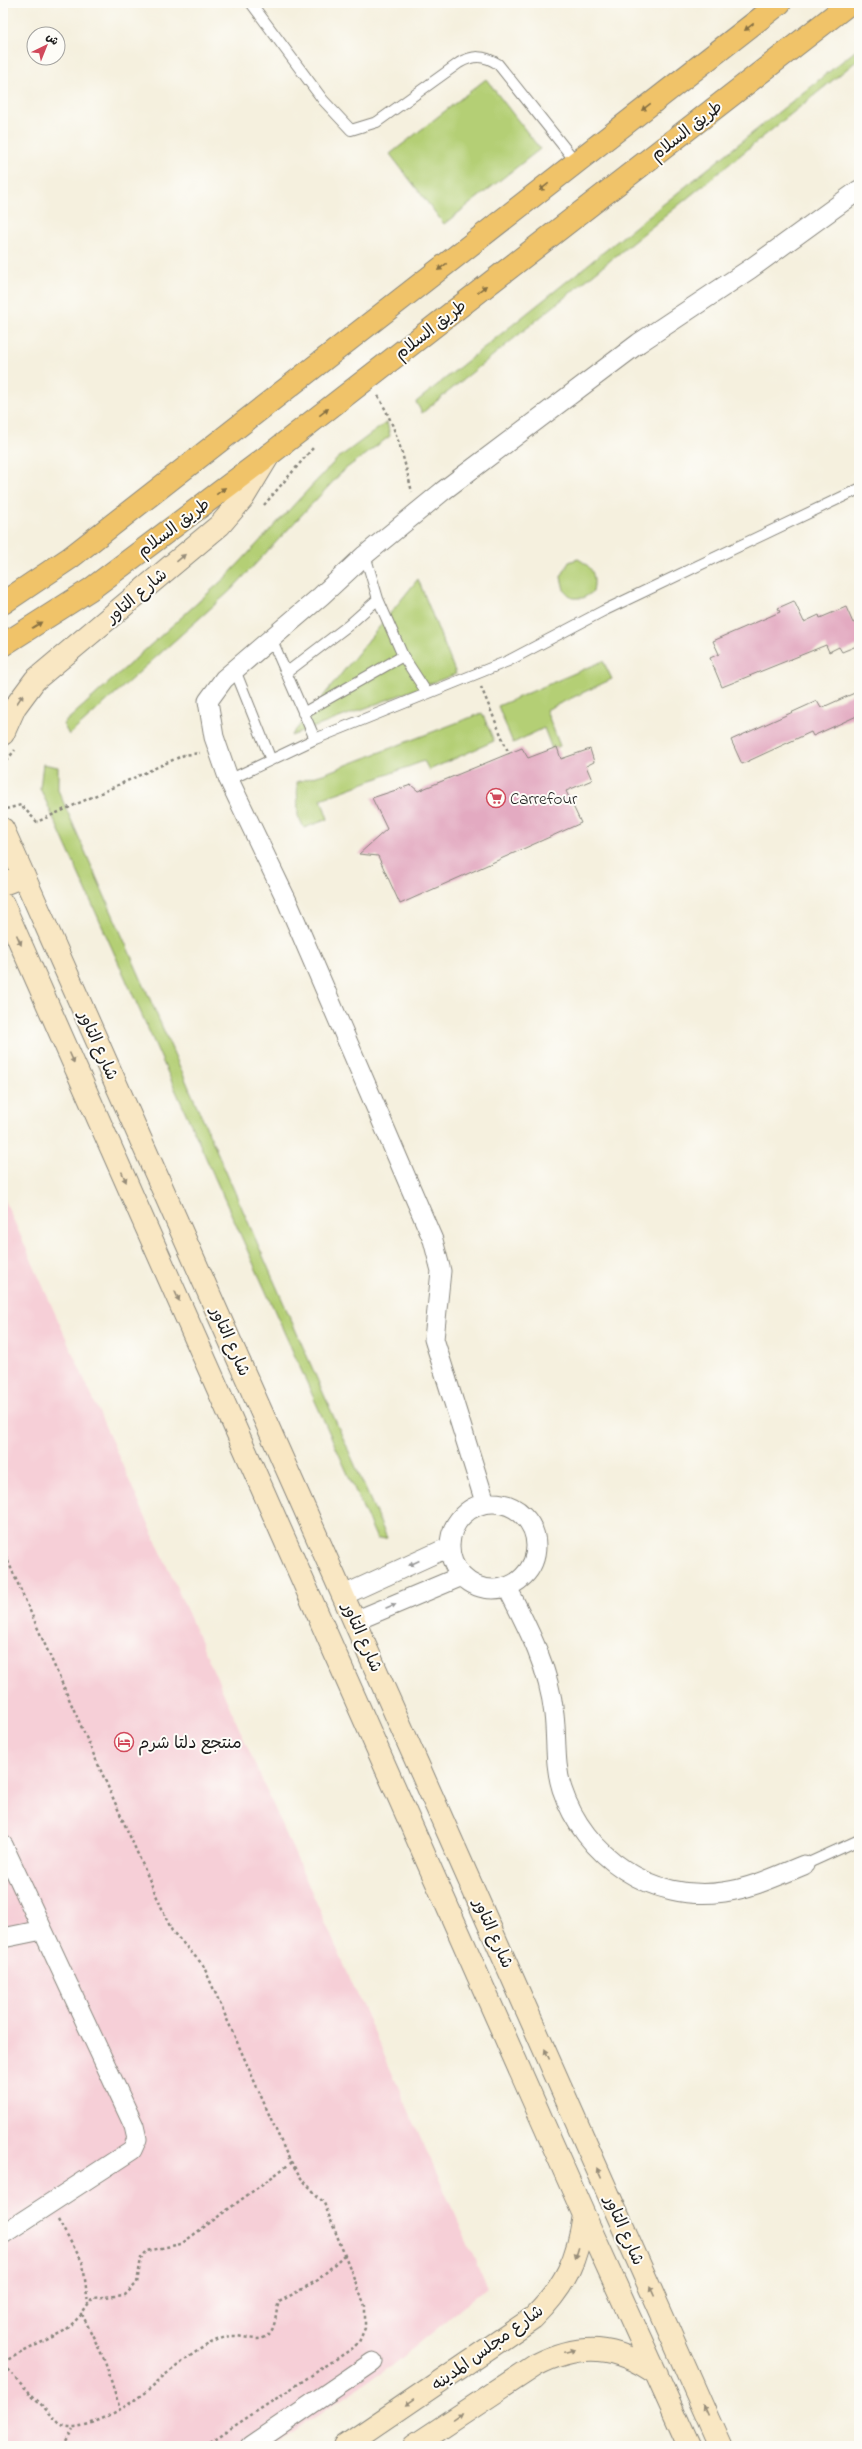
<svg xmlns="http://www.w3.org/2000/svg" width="862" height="2449" font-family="'Indie Flower','Playpen Sans Arabic',sans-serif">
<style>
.built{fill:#f6cfd7}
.green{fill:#b4cf75;stroke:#687648}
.building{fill:#e3aac1}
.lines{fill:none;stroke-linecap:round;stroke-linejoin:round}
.service-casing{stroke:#88867d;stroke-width:12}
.minor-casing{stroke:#88867d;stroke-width:21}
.secondary-casing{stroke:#88867d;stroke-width:24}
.primary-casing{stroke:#88867d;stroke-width:24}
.path{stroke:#88867d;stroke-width:2.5;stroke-dasharray:3 3;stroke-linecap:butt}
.service{stroke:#fff;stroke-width:10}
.minor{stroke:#fff;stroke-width:19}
.secondary{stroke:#f9e7c3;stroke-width:22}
.primary{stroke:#f0c369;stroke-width:22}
.oneway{fill:#867042}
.oneway2{fill:#968c78}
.oneway3{fill:#999}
.labels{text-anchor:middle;stroke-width:4;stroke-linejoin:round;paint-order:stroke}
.street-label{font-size:17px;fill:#1c1c1c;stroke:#fdfcf7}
.poi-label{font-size:17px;fill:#1c1c1c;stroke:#fdfcf7;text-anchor:start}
</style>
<rect width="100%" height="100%" fill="#fdfcf7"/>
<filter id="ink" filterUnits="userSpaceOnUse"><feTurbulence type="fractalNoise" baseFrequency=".025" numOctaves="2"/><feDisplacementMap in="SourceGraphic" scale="8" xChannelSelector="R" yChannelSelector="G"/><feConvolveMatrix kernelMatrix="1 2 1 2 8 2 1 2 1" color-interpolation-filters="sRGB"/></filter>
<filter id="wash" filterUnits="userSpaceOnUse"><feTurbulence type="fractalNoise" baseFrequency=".012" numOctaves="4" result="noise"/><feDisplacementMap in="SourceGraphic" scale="16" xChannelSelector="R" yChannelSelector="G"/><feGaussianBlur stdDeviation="0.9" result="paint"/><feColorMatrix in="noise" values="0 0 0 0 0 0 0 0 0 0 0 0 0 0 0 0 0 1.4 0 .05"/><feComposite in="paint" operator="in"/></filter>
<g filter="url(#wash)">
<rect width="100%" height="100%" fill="#f5f0de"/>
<path class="built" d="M3,1196L487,2287L392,2366L270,2446H3Z"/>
<path class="green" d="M855,51H859V59L422,413L416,402Z
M486,79L540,149L444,224L390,154Z
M387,422L390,436L344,470L230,591L69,735L63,724L226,577L337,459Z
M578,559C593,567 596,575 593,592L583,598H572L564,590L561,577L569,562Z
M418,579L456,674L291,736Z
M603,661L612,679L546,710L560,746L552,749L544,728L513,743L498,706Z
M482,713L494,741L429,770L424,761L321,799L328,819L304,828L298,816L297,782L323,774Z
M43,764L58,767V790L387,1538L377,1539L40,788Z"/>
<g id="blocks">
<path class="building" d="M794,601L804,622L819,615L820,618L846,607L853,623L859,620V645L842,652L839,647L829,652L826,645L722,687L710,658L719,654L713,641L780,612L778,608Z
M859,691V715L813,736L811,732L742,764L731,740L817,701L821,708Z
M557,747L561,759L590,749L594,762L586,766L592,780L566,791L581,823L400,904L378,856L359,854L387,829L372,798L411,785L418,791L522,748L528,758Z"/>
</g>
</g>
<g filter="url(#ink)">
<use href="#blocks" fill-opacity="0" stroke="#88867d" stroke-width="1"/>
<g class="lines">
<defs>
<path id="service" d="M251,3L323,100L351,130L377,122L459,63C473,55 484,55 498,64L576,162
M365,555L378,599L403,656L427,693
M271,638L315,739
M235,670L271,760
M286,673L349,625L378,599
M303,713L403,656
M229,780L315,739L508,661L603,611L859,489
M804,1865L859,1840"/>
<path id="minor" d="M485,1502L434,1339L441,1271L433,1240L287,901L229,780L214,737L208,701L224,679L321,596L365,555L443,491L639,343L750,269L859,190
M450 1546a43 43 0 1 1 86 0a43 43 0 1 1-86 0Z
M507,1587C528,1628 549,1668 554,1714C557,1739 554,1764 562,1789C584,1856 652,1903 724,1892C752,1888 777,1876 804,1865
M344,1595L449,1547
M355,1621L462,1576
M3,1845L134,2126L137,2139L132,2150L3,2234
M3,1938L42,1930
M250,2446L373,2362"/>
<path id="secondary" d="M3,734L15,707L35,680L220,525L243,498L269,455
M3,829L720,2446
M3,884L24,876
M3,904L584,2215L689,2446
M345,2446L533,2318C565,2287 578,2259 584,2215
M414,2446L536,2365C581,2342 616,2345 657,2374"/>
<path id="primary" d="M3,603L70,558L780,3
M3,645L91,589L269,455L850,3"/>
</defs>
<use href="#service" class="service-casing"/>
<use href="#minor" class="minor-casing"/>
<use href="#secondary" class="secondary-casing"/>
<use href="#primary" class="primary-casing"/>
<path class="path" d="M378,396C396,426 404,459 412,492
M264,505L313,448
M481,687L509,754
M3,765L15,750
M6,809L21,805L37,822L184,755L200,753
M3,1550L172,1931L203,1965L287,2155L301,2178L324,2203L365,2306V2328L359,2342L353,2348L204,2446
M857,1970L859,1969
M58,2220L83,2263L88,2304
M82,2314L105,2361L120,2409
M3,2362L66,2330L82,2314L93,2298L125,2295L137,2283L141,2258L147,2251L181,2244L291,2163
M3,2365L59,2423C78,2439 134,2403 150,2388C156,2384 160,2378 166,2374C186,2360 207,2340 231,2336C243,2335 257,2343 267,2336C277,2328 275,2312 279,2302L318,2280L344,2255
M63,2446L73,2429"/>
<use href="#service" class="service"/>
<use href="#minor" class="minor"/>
<use href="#secondary" class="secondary"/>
<use href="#primary" class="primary"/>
</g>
<defs><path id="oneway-solid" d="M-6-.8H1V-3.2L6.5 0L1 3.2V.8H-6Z"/></defs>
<g class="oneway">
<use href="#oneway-solid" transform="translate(749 27) rotate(142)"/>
<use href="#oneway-solid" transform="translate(646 107) rotate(142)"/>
<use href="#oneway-solid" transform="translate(544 187) rotate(142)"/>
<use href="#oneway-solid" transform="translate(442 267) rotate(142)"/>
<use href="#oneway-solid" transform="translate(482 289) rotate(-38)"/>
<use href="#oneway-solid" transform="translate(324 412) rotate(-38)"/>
<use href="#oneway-solid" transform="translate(221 491) rotate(-37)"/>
<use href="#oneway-solid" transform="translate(37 625) rotate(-32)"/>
</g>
<g class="oneway2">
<use href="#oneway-solid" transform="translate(181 558) rotate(-40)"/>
<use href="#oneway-solid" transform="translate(20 699) rotate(-56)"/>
<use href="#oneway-solid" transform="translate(19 940) rotate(66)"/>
<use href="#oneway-solid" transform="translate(72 1058) rotate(66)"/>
<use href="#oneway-solid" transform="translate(124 1177) rotate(66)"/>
<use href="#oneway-solid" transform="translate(177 1296) rotate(66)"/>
<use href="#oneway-solid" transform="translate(547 2054) rotate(-114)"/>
<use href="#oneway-solid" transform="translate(599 2173) rotate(-114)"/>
<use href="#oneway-solid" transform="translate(577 2253) rotate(107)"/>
<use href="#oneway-solid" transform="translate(652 2291) rotate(-114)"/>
<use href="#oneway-solid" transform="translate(570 2351) rotate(-14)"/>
<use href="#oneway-solid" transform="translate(410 2402) rotate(146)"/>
<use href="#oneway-solid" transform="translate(705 2410) rotate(-114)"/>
<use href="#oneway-solid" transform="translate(458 2417) rotate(-34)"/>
</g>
<g class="oneway3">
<use href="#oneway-solid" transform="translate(414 1563) rotate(155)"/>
<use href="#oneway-solid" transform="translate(391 1606) rotate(-23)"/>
</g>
</g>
<defs>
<symbol id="supermarket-ring" viewBox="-11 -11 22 22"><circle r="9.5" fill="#fdfcf7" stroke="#d1495b" stroke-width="1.5"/><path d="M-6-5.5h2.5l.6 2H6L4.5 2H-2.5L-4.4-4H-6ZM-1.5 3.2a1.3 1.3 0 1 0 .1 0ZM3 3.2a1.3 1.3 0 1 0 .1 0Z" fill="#d1495b"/></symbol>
<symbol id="hotel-ring" viewBox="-11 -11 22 22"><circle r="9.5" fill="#fdfcf7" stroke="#d1495b" stroke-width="1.5"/><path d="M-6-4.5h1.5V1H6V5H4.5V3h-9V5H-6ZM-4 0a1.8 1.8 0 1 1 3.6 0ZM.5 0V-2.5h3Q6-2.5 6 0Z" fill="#d1495b"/></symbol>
</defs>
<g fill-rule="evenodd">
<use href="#supermarket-ring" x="485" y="787" width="22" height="22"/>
<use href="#hotel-ring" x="113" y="1731" width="22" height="22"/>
</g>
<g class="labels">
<g class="street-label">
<text transform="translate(686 130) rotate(-38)" y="6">طريق السلام</text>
<text transform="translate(430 329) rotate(-38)" y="6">طريق السلام</text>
<text transform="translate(173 527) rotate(-37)" y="6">طريق السلام</text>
<text transform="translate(136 595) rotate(-40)" y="6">شارع التاور</text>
<text transform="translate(99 1045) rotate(66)" y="6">شارع التاور</text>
<text transform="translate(231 1341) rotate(66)" y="6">شارع التاور</text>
<text transform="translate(363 1637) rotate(66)" y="6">شارع التاور</text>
<text transform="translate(494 1933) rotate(66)" y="6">شارع التاور</text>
<text transform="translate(625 2230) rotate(66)" y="6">شارع التاور</text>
<text transform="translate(487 2347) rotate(-36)" y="6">شارع مجلس المدينه</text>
</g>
<g class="poi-label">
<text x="510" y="804">Carrefour</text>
<text x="138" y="1748">منتجع دلتا شرم</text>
</g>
</g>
<rect width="862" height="2449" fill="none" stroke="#fdfcf7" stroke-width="16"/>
<g transform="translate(46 46) rotate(43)"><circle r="19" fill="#fdfcf7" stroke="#a3a29f"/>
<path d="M0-3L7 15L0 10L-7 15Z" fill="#d1495b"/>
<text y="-6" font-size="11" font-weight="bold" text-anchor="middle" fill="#1c1c1c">ش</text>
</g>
</svg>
